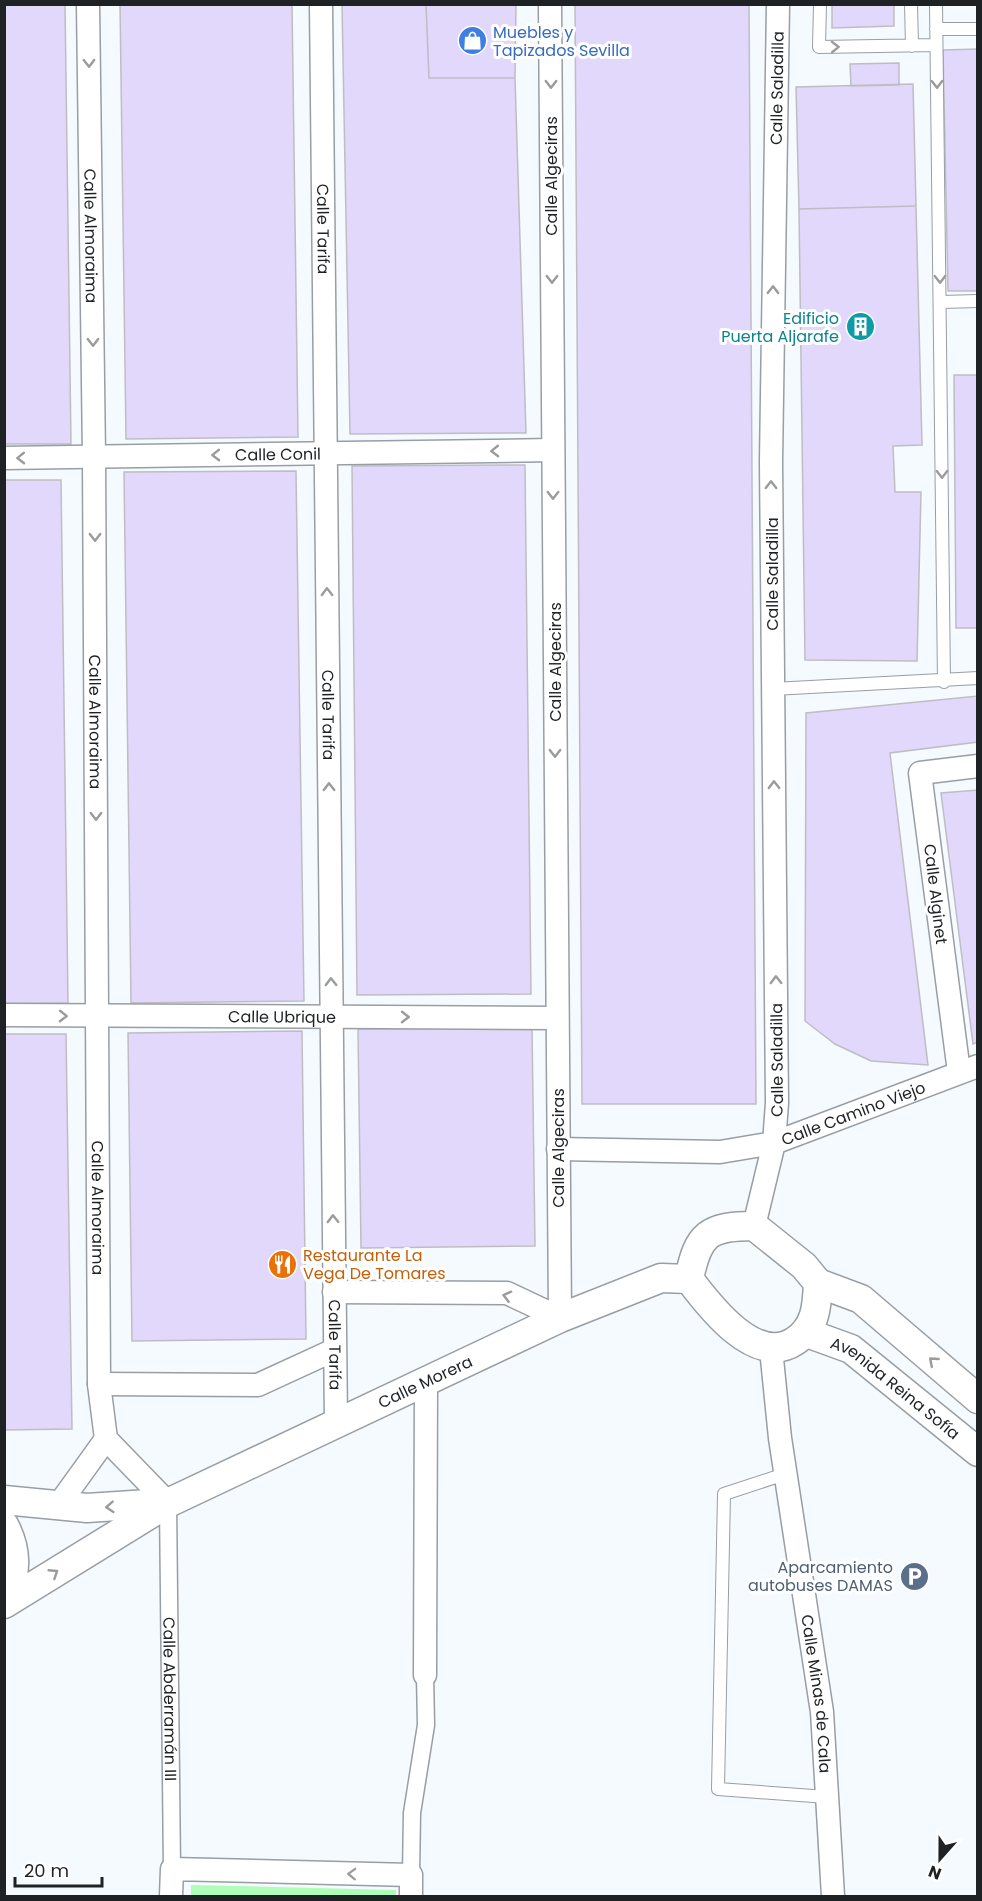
<svg xmlns="http://www.w3.org/2000/svg" width="982" height="1901" font-family="Poppins,sans-serif">
<style>
.green{fill:#b0fcb9}
.building{fill:#e1d8fb;stroke:#bebdc4;stroke-width:1.5}
.lines{fill:none;stroke-linecap:round;stroke-linejoin:round}
.service-casing{stroke:#989ea3;stroke-width:14}
.pedestrian-casing{stroke:#989ea3;stroke-width:19}
.minor-casing{stroke:#989ea3;stroke-width:25}
.tertiary-casing{stroke:#989ea3;stroke-width:31}
.service{stroke:#fff;stroke-width:12}
.pedestrian{stroke:#fff;stroke-width:16}
.minor{stroke:#fff;stroke-width:22}
.tertiary{stroke:#fff;stroke-width:28}
.oneway{stroke:#9a9c9c}
.labels{text-anchor:middle;stroke-width:6;stroke-linejoin:round;paint-order:stroke}
.shop-label{font-size:16px;fill:#366cbe;stroke:#fff;text-anchor:start}
.street-label{font-size:16px;fill:#1f2224;stroke:#fff}
.culture-label{font-size:16px;fill:#0d838f;stroke:#fff;text-anchor:end}
.food-label{font-size:16px;fill:#c56008;stroke:#fff;text-anchor:start}
.service-label{font-size:16px;fill:#4e5e75;stroke:#fff;text-anchor:end}
</style>
<rect width="100%" height="100%" fill="#f5faff"/>
<path class="green" d="M191,1885L396,1890V1896H191Z"/>
<path class="building" d="M4,4H65L71,444H4Z
M120,4H292L298,437L126,439Z
M342,4H426L429,78H515L526,433L350,434Z
M426,4H516L515,78H429Z
M575,4H749L756,1104H582Z
M832,4H894V26L832,28Z
M978,49V291H948L943,50Z
M899,63V85L851,86L850,64Z
M913,84L916,206L799,209L796,87Z
M916,206L922,445L893,446L895,492H921L917,661L805,660L799,209Z
M954,375H978V628H956Z
M525,465L531,994L357,995L352,466Z
M296,471L304,1001L131,1003L124,472Z
M4,480H61L68,1003L4,1004Z
M978,696V742L890,753L928,1065L871,1061L835,1044L805,1021L806,713Z
M978,790V1042L973,1044L941,793Z
M532,1027L535,1246L361,1248L358,1029Z
M302,1031L306,1339L132,1341L128,1033Z
M4,1034H66L72,1429L4,1430Z"/>
<g class="lines">
<defs>
<path id="service" d="M820,4L819,47L936,45
M911,4L912,46
M936,4L944,682
M936,29H978
M941,302L978,301
M773,689L978,678
M785,1474L724,1494L718,1789L827,1797"/>
<g id="pedestrian">
<path id="s1" d="M168,1503L172,1869"/>
<path d="M411,1875L412,1813L426,1725L425,1675"/>
</g>
<g id="minor">
<path id="s2" d="M88,4L94,457L99,1384L106,1439"/>
<path id="s3" d="M321,4L336,1424"/>
<path id="s4" d="M4,458L553,450"/>
<path id="s5" d="M4,1015L557,1018"/>
<path d="M959,1072L920,773L978,766"/>
<path id="s6" d="M558,1149L720,1152L774,1143L777,1103L771,462L778,4"/>
<path id="s7" d="M754,1226L774,1143L978,1066"/>
<path d="M334,1292L507,1293L560,1318L550,4"/>
<path id="s8" d="M771,1349L780,1438L822,1712L833,1896"/>
<path d="M99,1384L258,1385L334,1350"/>
<path d="M106,1439L168,1503"/>
<path d="M57,1507L106,1439"/>
<path d="M425,1675L426,1384"/>
<path d="M171,1896L172,1869L411,1875V1896"/>
</g>
<g id="tertiary">
<path d="M754,1226L804,1266L818,1283C817,1306 816,1327 795,1341C756,1367 710,1307 689,1279C698,1234 708,1226 754,1226Z"/>
<path d="M818,1283L861,1299L978,1399"/>
<path id="s9" d="M807,1333L851,1349L978,1452"/>
<path d="M4,1500L87,1508L163,1503"/>
<path d="M4,1525C16,1547 19,1574 4,1596"/>
<path id="s10" d="M4,1604L168,1503L560,1318L661,1278L689,1279"/>
</g>
</defs>
<use href="#service" class="service-casing"/>
<use href="#pedestrian" class="pedestrian-casing"/>
<use href="#minor" class="minor-casing"/>
<use href="#tertiary" class="tertiary-casing"/>
<use href="#service" class="service"/>
<use href="#pedestrian" class="pedestrian"/>
<use href="#minor" class="minor"/>
<use href="#tertiary" class="tertiary"/>
</g>
<defs><path id="oneway-chevron" d="M-2-3.5L2.5 0L-2 3.5" fill="none" stroke-width="1.6" stroke-linecap="round" stroke-linejoin="round" transform="scale(1.5)"/></defs>
<g class="oneway">
<use href="#oneway-chevron" transform="translate(835 47) rotate(-1)"/>
<use href="#oneway-chevron" transform="translate(89 63) rotate(89)"/>
<use href="#oneway-chevron" transform="translate(551 84) rotate(90)"/>
<use href="#oneway-chevron" transform="translate(937 84) rotate(89)"/>
<use href="#oneway-chevron" transform="translate(552 279) rotate(90)"/>
<use href="#oneway-chevron" transform="translate(940 279) rotate(89)"/>
<use href="#oneway-chevron" transform="translate(773 290) rotate(-89)"/>
<use href="#oneway-chevron" transform="translate(93 342) rotate(89)"/>
<use href="#oneway-chevron" transform="translate(495 451) rotate(179)"/>
<use href="#oneway-chevron" transform="translate(216 455) rotate(179)"/>
<use href="#oneway-chevron" transform="translate(21 458) rotate(179)"/>
<use href="#oneway-chevron" transform="translate(942 474) rotate(89)"/>
<use href="#oneway-chevron" transform="translate(771 485) rotate(-90)"/>
<use href="#oneway-chevron" transform="translate(553 495) rotate(90)"/>
<use href="#oneway-chevron" transform="translate(95 537) rotate(90)"/>
<use href="#oneway-chevron" transform="translate(327 592) rotate(-91)"/>
<use href="#oneway-chevron" transform="translate(555 753) rotate(90)"/>
<use href="#oneway-chevron" transform="translate(774 785) rotate(-91)"/>
<use href="#oneway-chevron" transform="translate(329 787) rotate(-91)"/>
<use href="#oneway-chevron" transform="translate(96 816) rotate(90)"/>
<use href="#oneway-chevron" transform="translate(776 980) rotate(-91)"/>
<use href="#oneway-chevron" transform="translate(331 982) rotate(-91)"/>
<use href="#oneway-chevron" transform="translate(63 1016) rotate(1)"/>
<use href="#oneway-chevron" transform="translate(405 1017)"/>
<use href="#oneway-chevron" transform="translate(333 1219) rotate(-91)"/>
<use href="#oneway-chevron" transform="translate(507 1296) rotate(-166)"/>
<use href="#oneway-chevron" transform="translate(933 1361) rotate(-139)"/>
<use href="#oneway-chevron" transform="translate(110 1507) rotate(176)"/>
<use href="#oneway-chevron" transform="translate(54 1573) rotate(-33)"/>
<use href="#oneway-chevron" transform="translate(352 1874) rotate(-178)"/>
</g>
<defs>
<symbol id="shop-disc" viewBox="-11 -11 22 22"><circle r="9.5" fill="#3f7fe0" stroke="#fff"/><path d="M-5-2.5h2.3a2.7 3.5 0 0 1 5.4 0H5L5.5 6h-11ZM-1.5-2.5h3a1.5 2.3 0 0 0-3 0Z" fill="#fff"/></symbol>
<symbol id="building-disc" viewBox="-11 -11 22 22"><circle r="9.5" fill="#0f9aa8" stroke="#fff"/><path d="M-4-6H4V6H1V3H-1V6H-4ZM-2.5-4.3h1.7v1.8h-1.7ZM.8-4.3h1.7v1.8H.8ZM-2.5-1h1.7V.8h-1.7ZM.8-1h1.7V.8H.8Z" fill="#fff"/></symbol>
<symbol id="restaurant-disc" viewBox="-11 -11 22 22"><circle r="9.5" fill="#e8710a" stroke="#fff"/><path d="M-5-6h1v4h1v-4h1v4h1v-4h1v5L-1.5 .5V6h-2V.5L-5-1ZM5-6V6H3V1.5H1.5Q1.5-4 5-6Z" fill="#fff"/></symbol>
<symbol id="parking-disc" viewBox="-11 -11 22 22"><circle r="9.5" fill="#5c6f8a" stroke="#fff"/><path d="M-3.5-5.5H1a3.5 3.5 0 0 1 0 7H-1V5.5H-3.5ZM-1-3.4V-.6H.8a1.4 1.4 0 0 0 0-2.8Z" fill="#fff"/></symbol>
</defs>
<g fill-rule="evenodd">
<use href="#shop-disc" x="456" y="24" width="33" height="33"/>
<use href="#building-disc" x="844" y="310" width="33" height="33"/>
<use href="#restaurant-disc" x="266" y="1248" width="33" height="33"/>
<use href="#parking-disc" x="898" y="1560" width="33" height="33"/>
</g>
<g class="labels">
<g class="shop-label">
<text x="493" y="38">Muebles y<tspan x="493" dy="18">Tapizados Sevilla</tspan></text>
</g>
<g class="street-label">
<text dy="6" stroke="none"><textPath href="#s6" startOffset="1272">Calle Saladilla</textPath></text>
<text transform="translate(551 176) rotate(-90)" y="6">Calle Algeciras</text>
<text dy="6" stroke="none"><textPath href="#s3" startOffset="225">Calle Tarifa</textPath></text>
<text dy="6" stroke="none"><textPath href="#s2" startOffset="232">Calle Almoraima</textPath></text>
<text dy="6" stroke="none"><textPath href="#s4" startOffset="274">Calle Conil</textPath></text>
<text transform="translate(772 574) rotate(-90)" y="6">Calle Saladilla</text>
<text transform="translate(555 662) rotate(-90)" y="6">Calle Algeciras</text>
<text dy="6" stroke="none"><textPath href="#s3" startOffset="711">Calle Tarifa</textPath></text>
<text dy="6" stroke="none"><textPath href="#s2" startOffset="718">Calle Almoraima</textPath></text>
<text transform="translate(936 894) rotate(83)" y="6">Calle Alginet</text>
<text dy="6" stroke="none"><textPath href="#s5" startOffset="278">Calle Ubrique</textPath></text>
<text dy="6" stroke="none"><textPath href="#s6" startOffset="300">Calle Saladilla</textPath></text>
<text dy="6" stroke="none"><textPath href="#s7" startOffset="170">Calle Camino Viejo</textPath></text>
<text transform="translate(558 1148) rotate(-90)" y="6">Calle Algeciras</text>
<text dy="6" stroke="none"><textPath href="#s2" startOffset="1204">Calle Almoraima</textPath></text>
<text dy="6" stroke="none"><textPath href="#s3" startOffset="1341">Calle Tarifa</textPath></text>
<text dy="6" stroke="none"><textPath href="#s10" startOffset="477">Calle Morera</textPath></text>
<text dy="6" stroke="none"><textPath href="#s9" startOffset="105">Avenida Reina Sofía</textPath></text>
<text dy="6" stroke="none"><textPath href="#s8" startOffset="348">Calle Minas de Cala</textPath></text>
<text dy="6" stroke="none"><textPath href="#s1" startOffset="196">Calle Abderramán III</textPath></text>
</g>
<g class="culture-label">
<text x="839" y="324">Edificio<tspan x="839" dy="18">Puerta Aljarafe</tspan></text>
</g>
<g class="food-label">
<text x="303" y="1261">Restaurante La<tspan x="303" dy="18">Vega De Tomares</tspan></text>
</g>
<g class="service-label">
<text x="893" y="1573">Aparcamiento<tspan x="893" dy="18">autobuses DAMAS</tspan></text>
</g>
</g>
<rect width="982" height="1901" fill="none" stroke="#1f2224" stroke-width="12"/>
<g transform="translate(940 1859) rotate(201)" stroke="#ffffff" stroke-width="4.5" paint-order="stroke">
<path d="M0-4.5L10 22L0 15L-10 22Z" fill="#1f2224"/>
<text y="-9" font-size="16" font-weight="bold" text-anchor="middle" fill="#1f2224">N</text>
</g>
<path d="M15 1877v9h87v-9" fill="none" stroke="#1f2224" stroke-width="3"/>
<text x="24" y="1877" font-size="18" fill="#1f2224" stroke="#ffffff" stroke-width="4.5" paint-order="stroke">20 m</text>
</svg>
